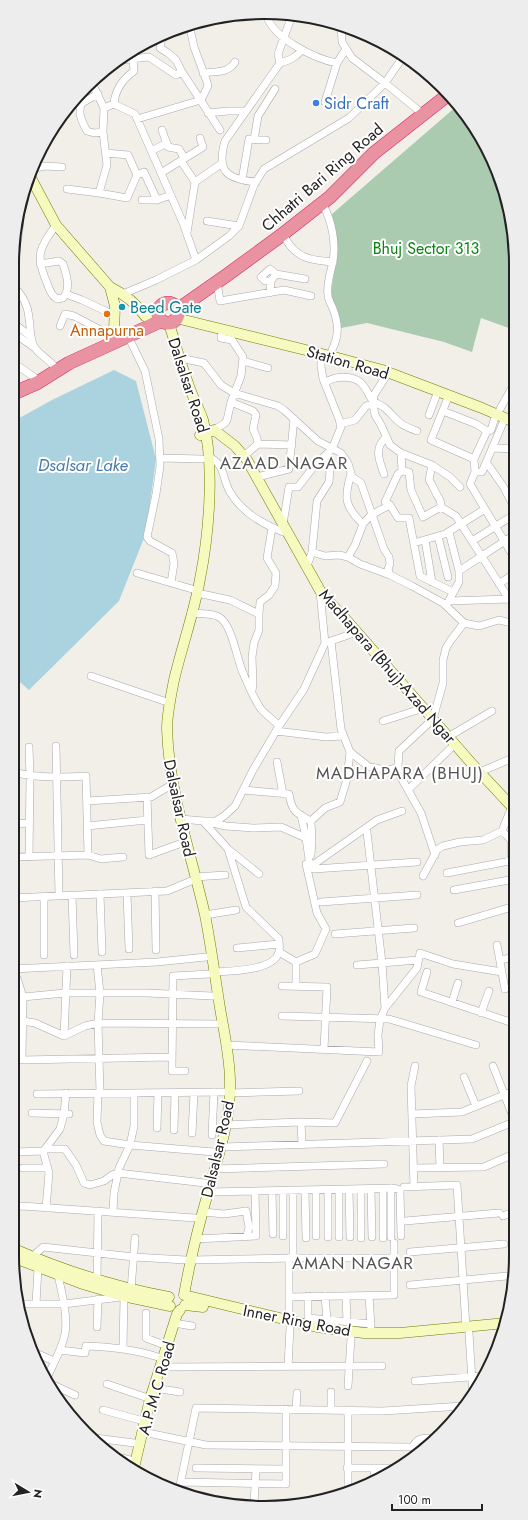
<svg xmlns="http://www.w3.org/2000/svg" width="528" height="1520" font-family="Jost,sans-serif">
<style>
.cemetery{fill:#aacbaf}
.water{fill:#aad3df}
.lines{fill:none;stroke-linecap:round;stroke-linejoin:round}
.street-casing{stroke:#a9a9a9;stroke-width:8}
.secondary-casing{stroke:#707d05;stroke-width:11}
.highway-casing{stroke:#dc2a67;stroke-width:14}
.street{stroke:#fff;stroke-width:7}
.secondary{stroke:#f7fabf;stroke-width:10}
.highway{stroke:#e892a2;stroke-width:13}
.shop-dot{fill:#3f7fe0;stroke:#fff;stroke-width:1.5}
.culture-dot{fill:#0f9aa8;stroke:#fff;stroke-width:1.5}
.food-dot{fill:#e8710a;stroke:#fff;stroke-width:1.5}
.labels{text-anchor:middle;stroke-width:4;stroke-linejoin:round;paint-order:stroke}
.shop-label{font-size:16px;fill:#366cbe;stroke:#fff;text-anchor:start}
.street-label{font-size:16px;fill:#222;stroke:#fff}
.park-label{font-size:16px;fill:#0c8416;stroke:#fff}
.culture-label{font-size:16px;fill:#0d838f;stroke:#fff;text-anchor:start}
.food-label{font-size:16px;fill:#c56008;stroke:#fff}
.neighbourhood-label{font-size:17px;letter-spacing:1px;fill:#555;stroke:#fff}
.water-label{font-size:17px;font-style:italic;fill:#4a7aab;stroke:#fff}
.rim{fill:none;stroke:#222;stroke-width:2}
</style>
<rect width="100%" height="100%" fill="#f2efe9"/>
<path class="cemetery" d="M458,105L490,153L514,231V330L481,318L472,352L444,342L367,323L341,328L330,299L335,267L332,214Z"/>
<path class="water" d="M114,370L136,381L156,459L146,533L119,601L29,690L12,675V422L52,400Z"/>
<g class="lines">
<defs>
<path id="street" d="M267,17C275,39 315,59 337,63
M341,25L342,42L352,58L385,83L418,110
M162,38L160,48L168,53L176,60L182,72L220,130
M121,60L149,57L176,75L182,72
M280,63L278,54L291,18
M203,73C215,71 228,74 235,62
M93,85L104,108
M98,94L82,103C77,112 82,122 87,131L94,133L103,132
M325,102L337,63L346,49
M114,104L135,114L183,223L196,260
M208,113L228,111H246
M137,119L201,100L208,86L207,82L194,47L190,28
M162,130L168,147L179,149L184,158
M254,140L258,116L275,89
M151,151L167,143
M181,161L195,182L221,164
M36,168L44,166L62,167
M161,173L203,147L200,138
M137,175L144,172L157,200
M242,180L249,139L266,140
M256,182C227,179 216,172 225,141L280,63C290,60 295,58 302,50
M67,189L99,193L107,165L103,132L104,108L114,104C115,90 123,79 134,71L133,59
M99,193L127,198L137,175L128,155L106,153
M142,200H157L171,195
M324,207C332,222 336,243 333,261C331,272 326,284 328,295C328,299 331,304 333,309C339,324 339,336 332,350
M207,221L239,226
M187,233L195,182
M285,238C297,259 310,260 333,262
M40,264L59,261L63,264C67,276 71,289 63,298L57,299C51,295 49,289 47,283C35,255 39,249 56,225
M12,269L19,232L20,218L25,197L24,193
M271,281H265L261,277L270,269L276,274
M12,285C21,293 28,305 29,318C31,328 29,339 35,348C39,354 48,359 53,365
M218,288L220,301L284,290L311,296
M270,293L271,281L276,274L305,279
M66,294L82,300L114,315
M123,294L156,280L196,260L229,236L239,226L254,185L264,169L349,118L385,83L403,57
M12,322L30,336
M60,326L65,314L74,316L112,336
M12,332L35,348
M128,336L145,371L159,439L160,466L156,494L147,537L150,541L172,553L174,563L171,583
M180,358L204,363L221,385L234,393L278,406L284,410L318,441L341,453L348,463L352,477L361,483L384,549L389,557L390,564L388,569L390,575L412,586L443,603L464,623L479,626L499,620L515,624
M243,361L268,368
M12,362L34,377
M388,373L374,395L373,404L375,415L381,425L390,445L401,453L432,465L450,477L460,487
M325,383C333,376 351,375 360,382C366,387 368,394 372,400C375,403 381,405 385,408C399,421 397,424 417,431
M449,395L431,440L474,459
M231,402L253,411L256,415L253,429L257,438L258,444L244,456
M500,409L514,384
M443,411L476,424L487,431
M429,415L438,391
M505,418L482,472H475L470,484L515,559
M340,424L355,420L366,406L373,404
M214,430L225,423L227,420L231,402L241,376L243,357L232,340L221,338L223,329
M258,444L292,445
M492,448L514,449
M401,453L402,471L398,474L385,502L390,505L398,518H409L420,576L453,592
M208,456C227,466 221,477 230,492C243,514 265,526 289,534
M161,458L202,459
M486,462L503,486L514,507
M432,465L429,480C432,484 433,487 435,491C438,498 442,500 441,507
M402,471L409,472L411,490L423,517L441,507
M475,472L474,459L487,431L491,430L496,414
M351,474C344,497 344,506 363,524
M384,474C380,463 373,447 386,438
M257,477L289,469L294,419
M441,507L456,516L509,599
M283,524L289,487H298L315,465L332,449L341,427L339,419L323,379L321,366V354
M438,536L448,577
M425,540L432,582
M472,541L514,515
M414,543L445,534L485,509
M312,552L325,556L339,555L348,557L360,564L390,575
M348,557L355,545L363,524L371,515L390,505
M307,566L312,552L317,501L329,482L330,470L326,455
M459,571L514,535
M137,573L192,589
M499,584L515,573
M197,593L230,600L259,614V630L254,643L252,657L253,684L252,691
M449,601L509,599L515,602
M446,606L459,582V571L449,532
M191,613C200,614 212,613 219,617C232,624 237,660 243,673C248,685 254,699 261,709C266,715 274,720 279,726
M259,614L260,602L269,595L275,586L276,573L267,558L272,528
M331,641L341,729L350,752L369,767L377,768L385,771L398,767L399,751L433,719L443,683V660L446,648L451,640L464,623
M328,642L357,632
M91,676L164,701
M383,721L424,708
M276,731L326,737L343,736
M448,737L492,711
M56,746L59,896
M29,747L30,777L29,857
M277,762L283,794
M398,767L399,774L421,813L435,855
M12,772C37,778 61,778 86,776L88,855
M480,772L515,757
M243,790L289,794C292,812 296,813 311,821
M408,790L455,744
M147,797L149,855L182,843
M87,801L151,797L168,787
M301,815L306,838
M181,819L203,821L226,826L253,828L281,827L306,838L310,867
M203,821H216L224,816L235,806L253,770L279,726L304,689L325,643L320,592
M203,821L228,849L259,874
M12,824L29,823
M87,826L147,820
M502,831L512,806
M311,855L312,841L311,821L325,808L340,802L347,779L350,752
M12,857L88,855L101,859L123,857
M314,869L417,862
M447,873L515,860
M423,876L437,850L443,846L460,842L483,840L502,831L511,840V861
M195,877L225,875
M454,890L515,879
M155,891L156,950
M127,893L129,949
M100,894L102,952
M72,895L74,955
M12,898L167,891L191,881
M14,898L16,957
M321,902L417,895
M205,915L236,910
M458,923L515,906
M335,934L414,928
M497,945L505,989
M237,948L279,944
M279,952L296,962
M44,955V897
M500,960L515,957
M97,965L100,993L98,1023L100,1093
M357,965L418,960
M12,969L157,962L206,957
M214,972C230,971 276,971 279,951C280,947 279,942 279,939L246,907L228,849
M427,972L421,992L516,1024
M12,975L17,978L23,997L22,1060L171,1057
M282,986L327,987L324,1049
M296,986V962L315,954L326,929L317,913L306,864L310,867L377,820L402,811
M23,997L65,993H147L212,996
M452,1002L458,983
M385,1008L417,968L420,953L453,964L502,972
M481,1013L489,991
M282,1016L389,1019L476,1045
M23,1021L35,1023L64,1036L85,1026L98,1023L217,1024
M64,1036L67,966
M226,1045L379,1052L378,1035L380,1020L385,1008L382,963L367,832
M493,1066L516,1124
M185,1071H172L173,976L209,974
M464,1077L476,1106
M98,1093L97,1122L100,1135L104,1141L130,1145L214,1152
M230,1093L299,1091
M37,1094L224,1092
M32,1113L69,1114
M412,1114L462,1112L516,1090
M301,1122L302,1144
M225,1125L301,1122L335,1123L367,1061
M157,1128L158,1093
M174,1130L175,1093
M192,1133L194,1093
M212,1135L214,1092
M439,1140L440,1168
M221,1147L472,1139L516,1121
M45,1149L60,1129L64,1114L66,1093
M43,1151L49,1173L46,1208
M15,1152L43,1151L45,1149H65L76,1165L84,1183L90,1185L104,1181L112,1175L118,1173L205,1183
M23,1168H48
M413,1168L484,1167L516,1153
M215,1169L384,1164
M404,1187L457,1185L466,1327
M414,1187L411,1086L415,1066
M391,1188V1237
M349,1189L350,1237
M371,1189L372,1237
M383,1189V1238
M305,1190L306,1238
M316,1190V1236
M328,1190V1237
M272,1191L273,1234
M283,1191V1236
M208,1192L394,1188L400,1190L401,1236
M12,1207L22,1206L195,1218
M113,1212L114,1193L119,1168L130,1145L134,1126V1093
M203,1212L224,1214L246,1211L249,1227L247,1236
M503,1216L516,1211
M405,1221L499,1213
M339,1237V1190
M361,1238V1189
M196,1239L256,1236L255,1191
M410,1252L504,1244
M32,1257L43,1247L134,1257L186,1260
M289,1258V1321
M293,1258V1190
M191,1260L298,1258H394
M97,1280L98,1211
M410,1285L507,1276
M131,1290L135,1238
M308,1296V1318L371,1324
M325,1296L327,1320
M346,1296L347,1322
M369,1296L371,1327
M289,1297L394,1295V1243
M22,1304H64L121,1297
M36,1304L38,1268
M146,1313V1338L162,1344
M174,1323L192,1326
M97,1327L98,1299
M469,1333L473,1397
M123,1348L124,1297
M60,1350L85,1353L86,1346C111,1347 134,1349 158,1357
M31,1351L54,1361
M161,1367L382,1366
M288,1367L290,1327
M47,1378C53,1364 62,1349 65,1334C68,1315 62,1294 58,1275
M415,1381L483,1376
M51,1384L75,1395
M107,1384L145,1397
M348,1386L351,1338
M154,1388L180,1392
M331,1392V1410
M296,1409L297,1393
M103,1410L140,1420
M143,1432L206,1445L411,1447L413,1446C419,1437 421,1439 431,1438
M95,1438L134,1443
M122,1458L130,1460
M196,1468L286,1469
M347,1468H398
M374,1468L375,1479
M181,1482L286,1484V1409
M179,1490L196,1408L383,1411L463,1406
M348,1491V1410
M254,1504L256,1469"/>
<path id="secondary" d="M31,178L56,225L110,287C124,294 136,303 145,316L159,308
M110,287L115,306L114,330
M176,318L338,358L382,370L482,408L514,422
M172,322L170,327C176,345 181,365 188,383C192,396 199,408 203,420C215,465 209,534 200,579C194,613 182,646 174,680C171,696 167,713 167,729C169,793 191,853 205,915C211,945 215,977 220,1008C224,1032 230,1057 230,1082C231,1118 219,1154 209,1189C199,1224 190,1260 184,1295L317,1327L364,1333H400L506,1323
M200,435L205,434L214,430L235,446L247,460L322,594L349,623L473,765L515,810
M12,1248C62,1270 115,1287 169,1297
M12,1257L83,1284L123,1296L170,1306
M185,1305L203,1307
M134,1468L150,1399L177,1314L180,1310"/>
<path id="highway" d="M158 313a10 10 0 1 1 20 0a10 10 0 1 1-20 0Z
M177,310L227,275L279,237L330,197L374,153L449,94
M12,394L37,383L69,363L161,321"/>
</defs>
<use href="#street" class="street-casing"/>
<use href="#secondary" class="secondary-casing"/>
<use href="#highway" class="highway-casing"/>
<use href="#street" class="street"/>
<use href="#secondary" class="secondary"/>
<use href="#highway" class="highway"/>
</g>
<circle class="shop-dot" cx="316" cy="103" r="4"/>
<circle class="culture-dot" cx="122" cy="307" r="4"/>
<circle class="food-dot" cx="107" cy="314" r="4"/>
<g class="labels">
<g class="shop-label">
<text x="324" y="109">Sidr Craft</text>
</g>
<g class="street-label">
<text transform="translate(322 177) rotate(-41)" y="6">Chhatri Bari Ring Road</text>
<text transform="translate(348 362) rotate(16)" y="6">Station Road</text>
<text transform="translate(189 385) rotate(72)" y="6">Dalsalsar Road</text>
<text transform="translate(388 666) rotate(49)" y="6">Madhapara (Bhuj)-Azad Ngar</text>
<text transform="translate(180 808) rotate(78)" y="6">Dalsalsar Road</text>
<text transform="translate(217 1149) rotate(-77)" y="6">Dalsalsar Road</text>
<text transform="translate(297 1320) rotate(11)" y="6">Inner Ring Road</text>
<text transform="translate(156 1388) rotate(-74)" y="6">A.P.M.C Road</text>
</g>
<g class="park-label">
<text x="426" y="254">Bhuj Sector 313</text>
</g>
<g class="culture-label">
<text x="130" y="313">Beed Gate</text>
</g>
<g class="food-label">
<text x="107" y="336">Annapurna</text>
</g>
<g class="neighbourhood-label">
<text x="284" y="469">AZAAD NAGAR</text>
<text x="400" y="779">MADHAPARA (BHUJ)</text>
<text x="353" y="1269">AMAN NAGAR</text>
</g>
<g class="water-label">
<text x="83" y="471">Dsalsar Lake</text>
</g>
</g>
<path d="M0 0H528V1520H0ZM264 19H264A245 245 0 0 1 509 264V1256A245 245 0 0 1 264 1501H264A245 245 0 0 1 19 1256V264A245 245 0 0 1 264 19Z" fill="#ededed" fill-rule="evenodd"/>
<path class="rim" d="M264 19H264A245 245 0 0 1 509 264V1256A245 245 0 0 1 264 1501H264A245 245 0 0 1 19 1256V264A245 245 0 0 1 264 19Z"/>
<g transform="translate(28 1492) rotate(100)" stroke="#ffffff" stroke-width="3" paint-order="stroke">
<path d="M0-3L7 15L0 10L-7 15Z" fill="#222222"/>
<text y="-6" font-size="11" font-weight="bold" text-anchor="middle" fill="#222222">N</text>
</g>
<path d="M392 1504v6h90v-6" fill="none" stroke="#222222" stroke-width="2"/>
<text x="398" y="1504" font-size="12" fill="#222222" stroke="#ffffff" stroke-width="3" paint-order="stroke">100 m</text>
</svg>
